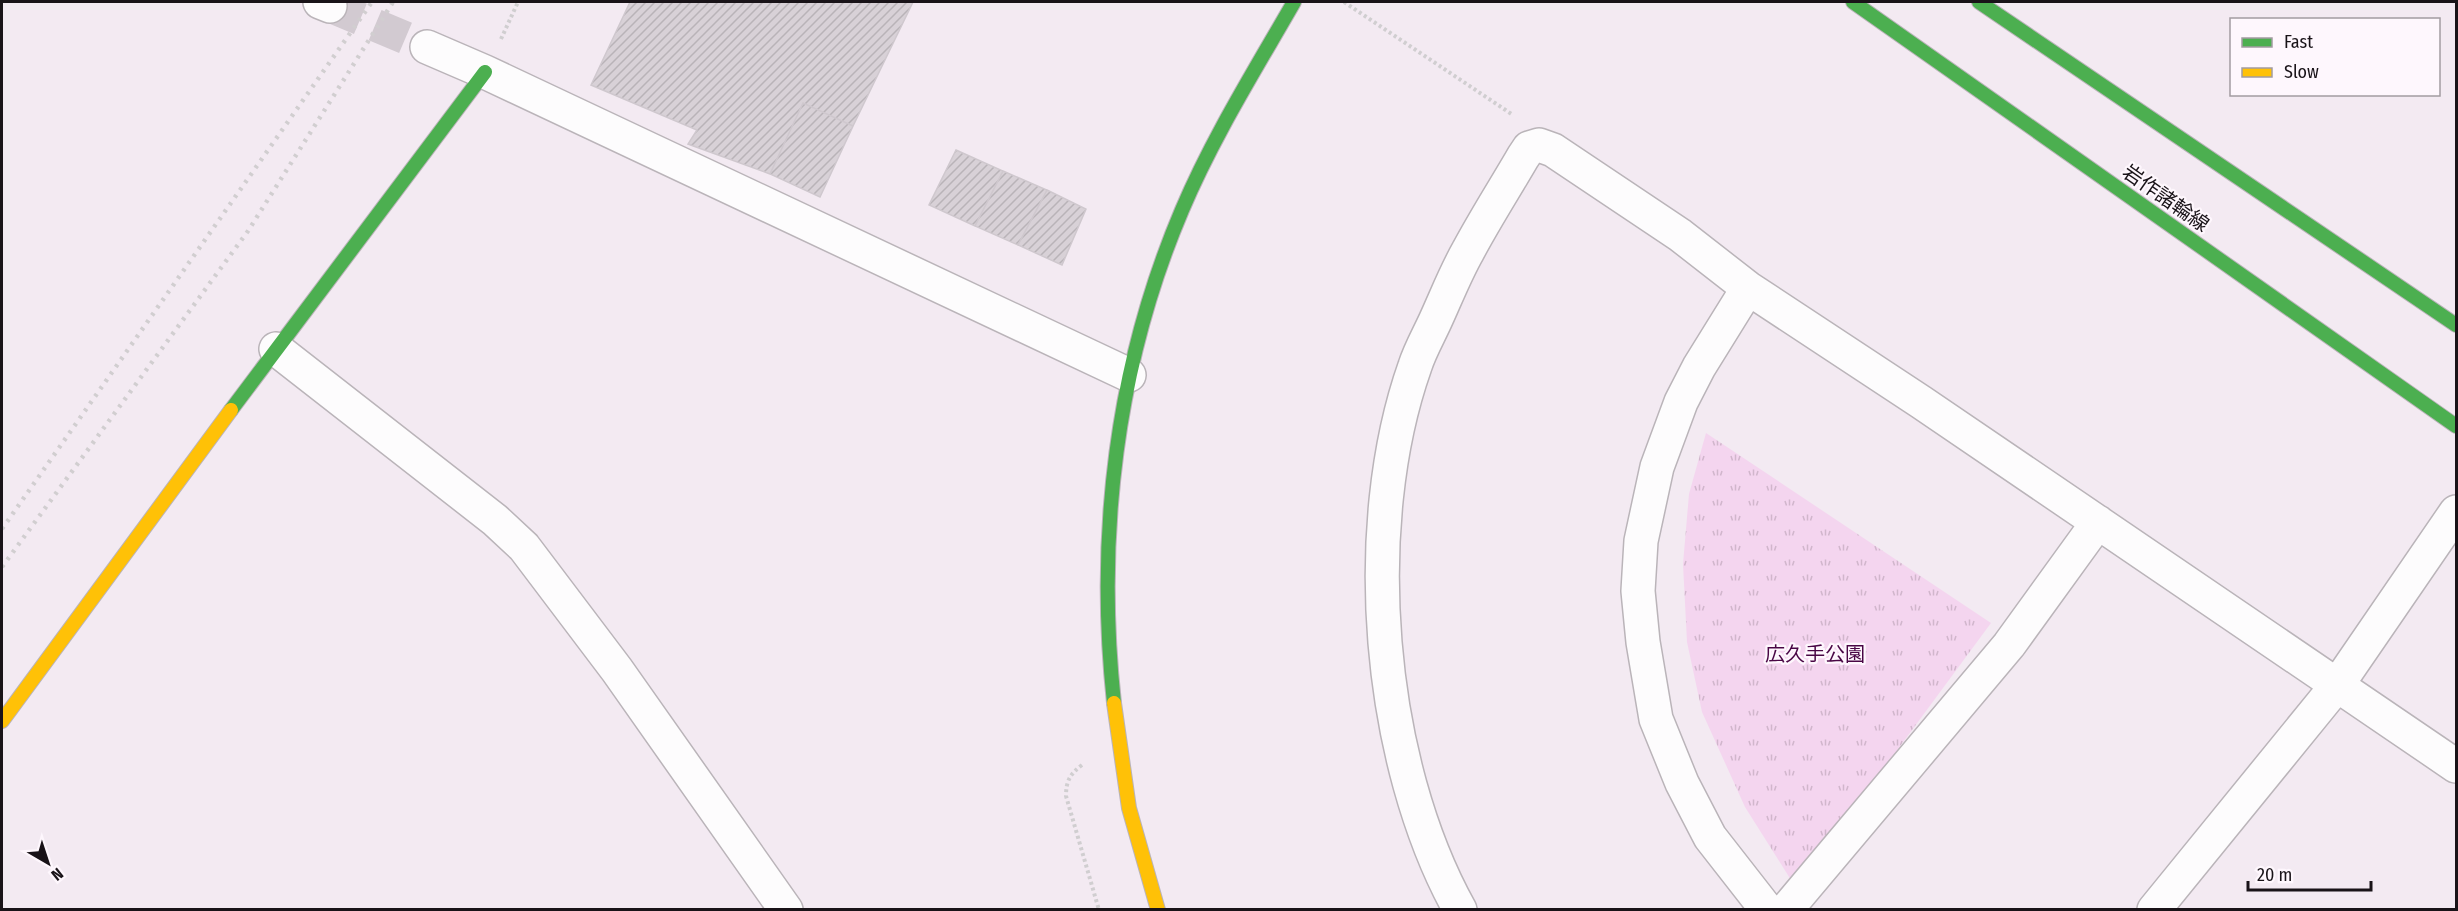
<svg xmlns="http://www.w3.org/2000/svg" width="2458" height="911" font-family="'Fira Sans Condensed','Noto Sans JP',sans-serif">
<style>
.park{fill:url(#park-tufts)}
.building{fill:url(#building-hatch);stroke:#cfc8ce;stroke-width:1.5}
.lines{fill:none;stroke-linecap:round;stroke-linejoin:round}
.street-tunnel{stroke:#d2cad1;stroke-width:33;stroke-dasharray:33 16;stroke-linecap:butt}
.street-casing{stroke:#bab4b9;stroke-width:36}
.fast-casing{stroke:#bab4b9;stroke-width:16}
.slow-casing{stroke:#bab4b9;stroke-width:16}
.path{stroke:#d0ced0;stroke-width:4;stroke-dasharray:3 3;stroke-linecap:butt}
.street{stroke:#fdfcfd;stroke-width:33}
.fast{stroke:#4caf50;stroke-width:14}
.slow{stroke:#ffc107;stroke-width:14}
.rail{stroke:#d1ced0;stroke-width:4.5;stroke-dasharray:3 6;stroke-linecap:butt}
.labels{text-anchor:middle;stroke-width:4.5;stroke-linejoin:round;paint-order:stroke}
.street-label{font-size:20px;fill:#191318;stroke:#fef7fd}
.park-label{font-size:20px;fill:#490645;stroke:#fef7fd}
</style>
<defs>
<pattern id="park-tufts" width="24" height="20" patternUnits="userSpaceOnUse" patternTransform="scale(1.5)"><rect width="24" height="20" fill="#f4d5ef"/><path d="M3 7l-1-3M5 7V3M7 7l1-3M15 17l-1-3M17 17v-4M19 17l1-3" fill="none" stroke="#d1b6cc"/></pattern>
<pattern id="building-hatch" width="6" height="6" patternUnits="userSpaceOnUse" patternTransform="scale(1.5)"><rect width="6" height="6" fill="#d8d1d7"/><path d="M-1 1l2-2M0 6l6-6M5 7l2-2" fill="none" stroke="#b9b3b8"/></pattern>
</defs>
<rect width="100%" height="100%" fill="#f3eaf2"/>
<path class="park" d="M1706,433L1991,623L1805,875L1791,880L1745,807L1702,712L1687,642L1683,564L1689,494Z"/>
<path class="building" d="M630,2H913L853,126L803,103L770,174L688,144L697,130L591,85Z
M803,103L853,126L820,197L770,174Z
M956,150L1003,171L975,226L929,205Z
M1003,171L1047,190L1018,245L975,226Z
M1047,190L1086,209L1062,265L1018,245Z"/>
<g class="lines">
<path class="street-tunnel" d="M330,6L427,47"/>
<defs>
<path id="street" d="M320,2L330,6
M427,47L485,72L1129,375
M1748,288L1699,367L1681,402L1657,467L1641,541L1638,591L1643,642L1656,719L1682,783L1710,837L1767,910
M276,349L495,520L524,547L617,670L786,910
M1460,910C1377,761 1358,527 1415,366C1420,350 1430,333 1437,317C1447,295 1456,272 1468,251C1485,219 1505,188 1523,157L1529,148L1539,145L1553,150L1680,235L1748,288L1921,402L2456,766
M1786,910L2009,645L2098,522
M2154,910L2338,684L2456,512"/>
<path id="fast" d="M1853,2L2456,426
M1979,2L2456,325
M231,410L485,72
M1114,703C1096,536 1116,365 1182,210C1213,137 1255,70 1294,2"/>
<path id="slow" d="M1114,703L1129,808L1158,910
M2,721L231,410"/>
</defs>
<use href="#street" class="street-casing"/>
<use href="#fast" class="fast-casing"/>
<use href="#slow" class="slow-casing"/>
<path class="path" d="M1344,2L1513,115
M501,39L518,2
M1082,765C1070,774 1066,781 1066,796L1099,910"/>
<use href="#street" class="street"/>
<use href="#fast" class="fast"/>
<use href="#slow" class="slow"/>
<path class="rail" d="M2,529L372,2
M2,567L248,231L393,2"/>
</g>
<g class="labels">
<g class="street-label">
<text transform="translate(2166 198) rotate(35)" y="7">岩作諸輪線</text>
</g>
<g class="park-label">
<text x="1815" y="661">広久手公園</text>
</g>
</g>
<rect width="2458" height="911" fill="none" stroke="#191318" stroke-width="6"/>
<rect x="2230" y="18" width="210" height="78" fill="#fef7fd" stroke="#a29ca1" stroke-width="1.5"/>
<rect x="2242" y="38" width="30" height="9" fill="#4caf50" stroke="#a29ca1" stroke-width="1.5"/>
<text x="2284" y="48" font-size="18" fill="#191318">Fast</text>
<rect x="2242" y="68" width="30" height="9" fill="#ffc107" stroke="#a29ca1" stroke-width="1.5"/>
<text x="2284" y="78" font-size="18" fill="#191318">Slow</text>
<g transform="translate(48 863) rotate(141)" stroke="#fef7fd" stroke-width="4.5" paint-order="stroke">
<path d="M0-4.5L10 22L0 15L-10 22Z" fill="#191318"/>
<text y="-9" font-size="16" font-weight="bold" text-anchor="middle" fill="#191318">N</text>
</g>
<path d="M2248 881v9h123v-9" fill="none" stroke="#191318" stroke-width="3"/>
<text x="2257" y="881" font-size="18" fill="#191318" stroke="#fef7fd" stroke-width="4.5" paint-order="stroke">20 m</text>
</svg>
